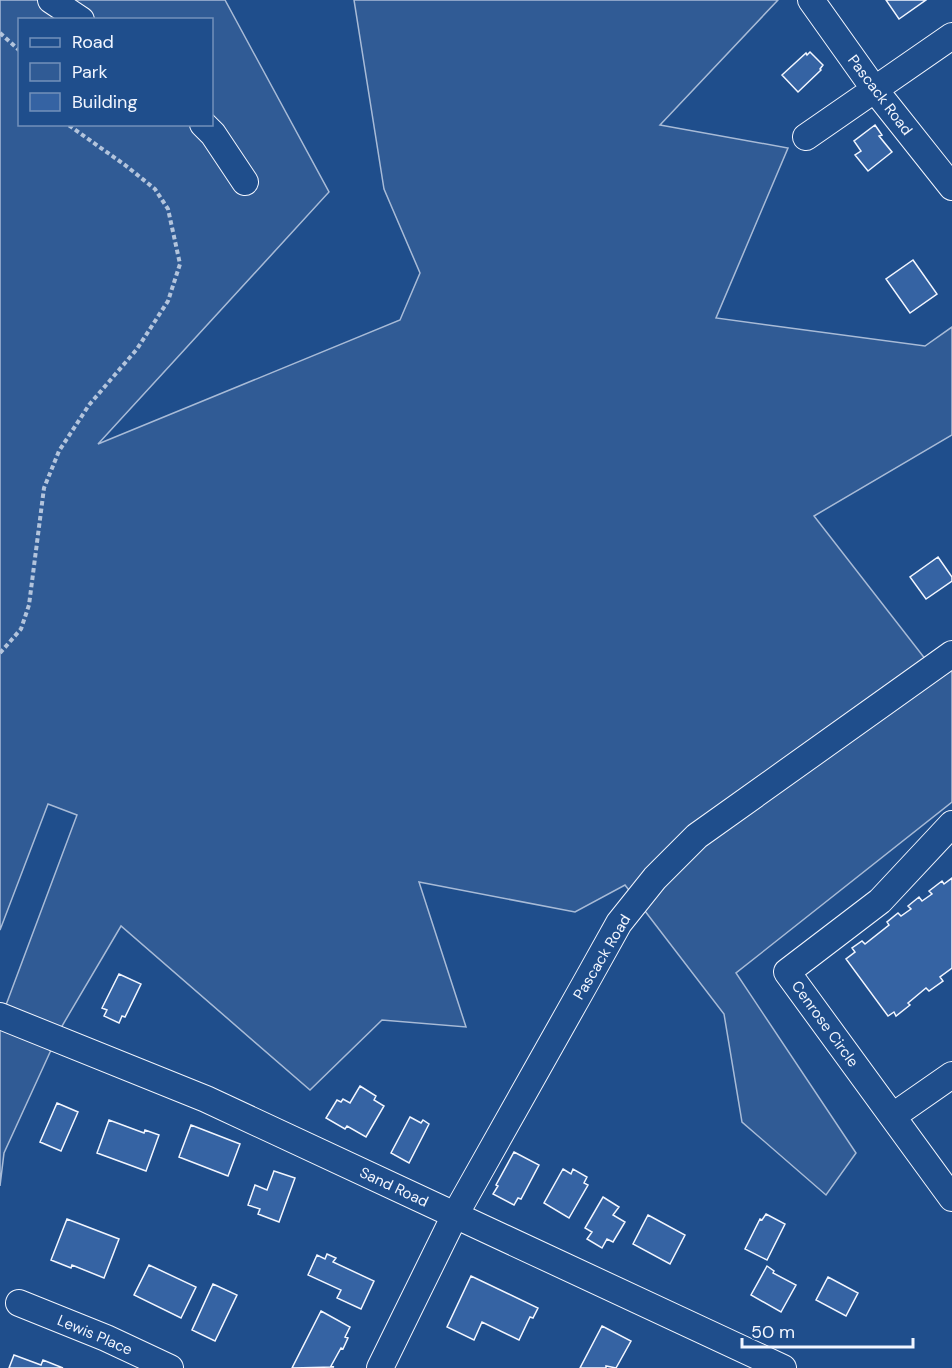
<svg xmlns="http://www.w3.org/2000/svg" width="952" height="1368" font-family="'DM Sans',sans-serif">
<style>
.green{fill:#305b95;stroke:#a8bbd7;stroke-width:1.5;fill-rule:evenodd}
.building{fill:#3563a3;stroke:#f2f6ff;stroke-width:1.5}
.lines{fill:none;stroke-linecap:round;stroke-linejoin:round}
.minor-casing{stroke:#f2f6ff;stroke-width:28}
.path{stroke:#b3c4dc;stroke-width:4;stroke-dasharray:4.5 3;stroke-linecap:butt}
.minor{stroke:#1f4e8c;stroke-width:26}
.labels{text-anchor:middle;stroke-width:4.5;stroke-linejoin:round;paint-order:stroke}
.street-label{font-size:15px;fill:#f2f6ff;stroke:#1f4e8c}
</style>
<rect width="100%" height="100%" fill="#1f4e8c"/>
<path class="green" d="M0,0H225L329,192L98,444L400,320L420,273L384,189L354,0H778L660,125L788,148L716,318L925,346L952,327V435L814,516L940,678L952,670V802L736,973L856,1153L826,1195L742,1122L724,1014L625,885L575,912L419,882L466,1027L382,1020L310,1090L121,926L62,1026L4,1153L0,1186V1021L77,815L48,804L0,930ZM20,20H212V124H20Z"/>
<path class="building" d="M886,0H926L899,19Z
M810,52L823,65L820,69L821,70L798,92L782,75L806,53L807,55Z
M875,125L882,135L879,136L892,152L868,171L855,155L861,151L854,141Z
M913,260L937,294L910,313L886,279Z
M938,557L952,577V581L926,599L910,577Z
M952,878V968L940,977L943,981L929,991L926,988L908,1003L910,1005L896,1016L894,1012L888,1016L846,959L855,952L852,948L862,941L865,944L889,925L887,922L898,913L901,916L911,909L908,906L919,897L922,901L932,894L929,891L942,881L944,884Z
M119,974L141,984L125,1017L122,1016L119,1023L104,1016L107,1010L102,1008Z
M360,1086L376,1096L374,1100L384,1106L366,1137L347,1126L345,1129L326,1118L337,1100L341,1102L343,1099L350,1103Z
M57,1103L78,1112L61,1151L40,1142Z
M410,1117L421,1123L423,1120L429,1124L409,1163L391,1153Z
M109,1120L144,1133L145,1130L159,1135L146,1171L97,1153Z
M191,1125L240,1144L228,1176L179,1157Z
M514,1152L539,1165L521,1199L518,1198L514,1205L493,1194L498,1186L496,1185Z
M563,1169L571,1174L573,1169L587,1177L584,1183L588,1185L569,1218L544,1203Z
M274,1171L295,1178L279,1222L258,1214L260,1209L248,1205L255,1185L267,1190Z
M603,1197L619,1207L613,1215L625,1222L613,1242L607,1239L602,1248L587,1239L592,1232L585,1228Z
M766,1214L785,1224L767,1260L745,1249L760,1219L762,1220Z
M648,1215L685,1235L670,1264L633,1244Z
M67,1219L119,1239L104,1278L72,1265L71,1268L51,1260Z
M327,1254L336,1258L333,1262L374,1281L361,1309L337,1298L341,1290L308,1275L317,1255L325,1259Z
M149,1265L196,1287L181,1318L134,1295Z
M767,1266L774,1271L773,1273L796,1285L781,1312L751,1295Z
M471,1276L538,1308L533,1318L530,1317L519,1340L482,1322L474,1340L447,1327Z
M828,1277L858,1293L846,1316L816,1300Z
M213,1284L237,1295L215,1341L192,1330Z
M321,1311L350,1327L345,1337L348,1338L343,1349L341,1348L331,1366L334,1367L292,1368Z
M602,1326L631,1341L616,1368L606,1366V1368H580Z
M14,1355L41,1365L43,1360L63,1368H9Z"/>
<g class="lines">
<defs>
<path id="minor" d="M51,0L81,20
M811,0L875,90L952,187
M203,124L213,134L245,182
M806,137L952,36
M952,824L880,901L787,972L952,1198
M0,1016L206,1099L783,1368
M893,1116L952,1075
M19,1303L106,1338L170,1368
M380,1368L455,1215L585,984L619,923L655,878L697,836L952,654"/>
</defs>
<use href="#minor" class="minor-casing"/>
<path class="path" d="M0,33L20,51
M0,653L21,629L29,605L44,488L59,451L89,405L137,349L168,301L180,264L168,209L155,189L125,165L67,124"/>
<use href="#minor" class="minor"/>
</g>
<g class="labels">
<g class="street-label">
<text transform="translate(880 95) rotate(53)" y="5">Pascack Road</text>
<text transform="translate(602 957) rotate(-59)" y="5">Pascack Road</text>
<text transform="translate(825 1024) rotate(54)" y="5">Cenrose Circle</text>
<text transform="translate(394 1187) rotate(25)" y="5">Sand Road</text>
<text transform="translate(95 1335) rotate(23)" y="5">Lewis Place</text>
</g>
</g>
<rect x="18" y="18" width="195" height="108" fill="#1f4e8c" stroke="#7391ba" stroke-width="1.5"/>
<rect x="30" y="38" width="30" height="9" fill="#1f4e8c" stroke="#7391ba" stroke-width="1.5"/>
<text x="72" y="48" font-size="18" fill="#f2f6ff">Road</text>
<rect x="30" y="63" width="30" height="18" fill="#305b95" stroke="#7391ba" stroke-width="1.5"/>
<text x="72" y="78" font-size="18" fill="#f2f6ff">Park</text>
<rect x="30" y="93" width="30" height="18" fill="#3563a3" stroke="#7391ba" stroke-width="1.5"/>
<text x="72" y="108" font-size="18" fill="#f2f6ff">Building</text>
<path d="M742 1338v9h171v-9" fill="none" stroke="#f2f6ff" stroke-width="3"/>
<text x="751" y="1338" font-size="18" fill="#f2f6ff" stroke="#1f4e8c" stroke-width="4.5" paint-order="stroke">50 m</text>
</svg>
